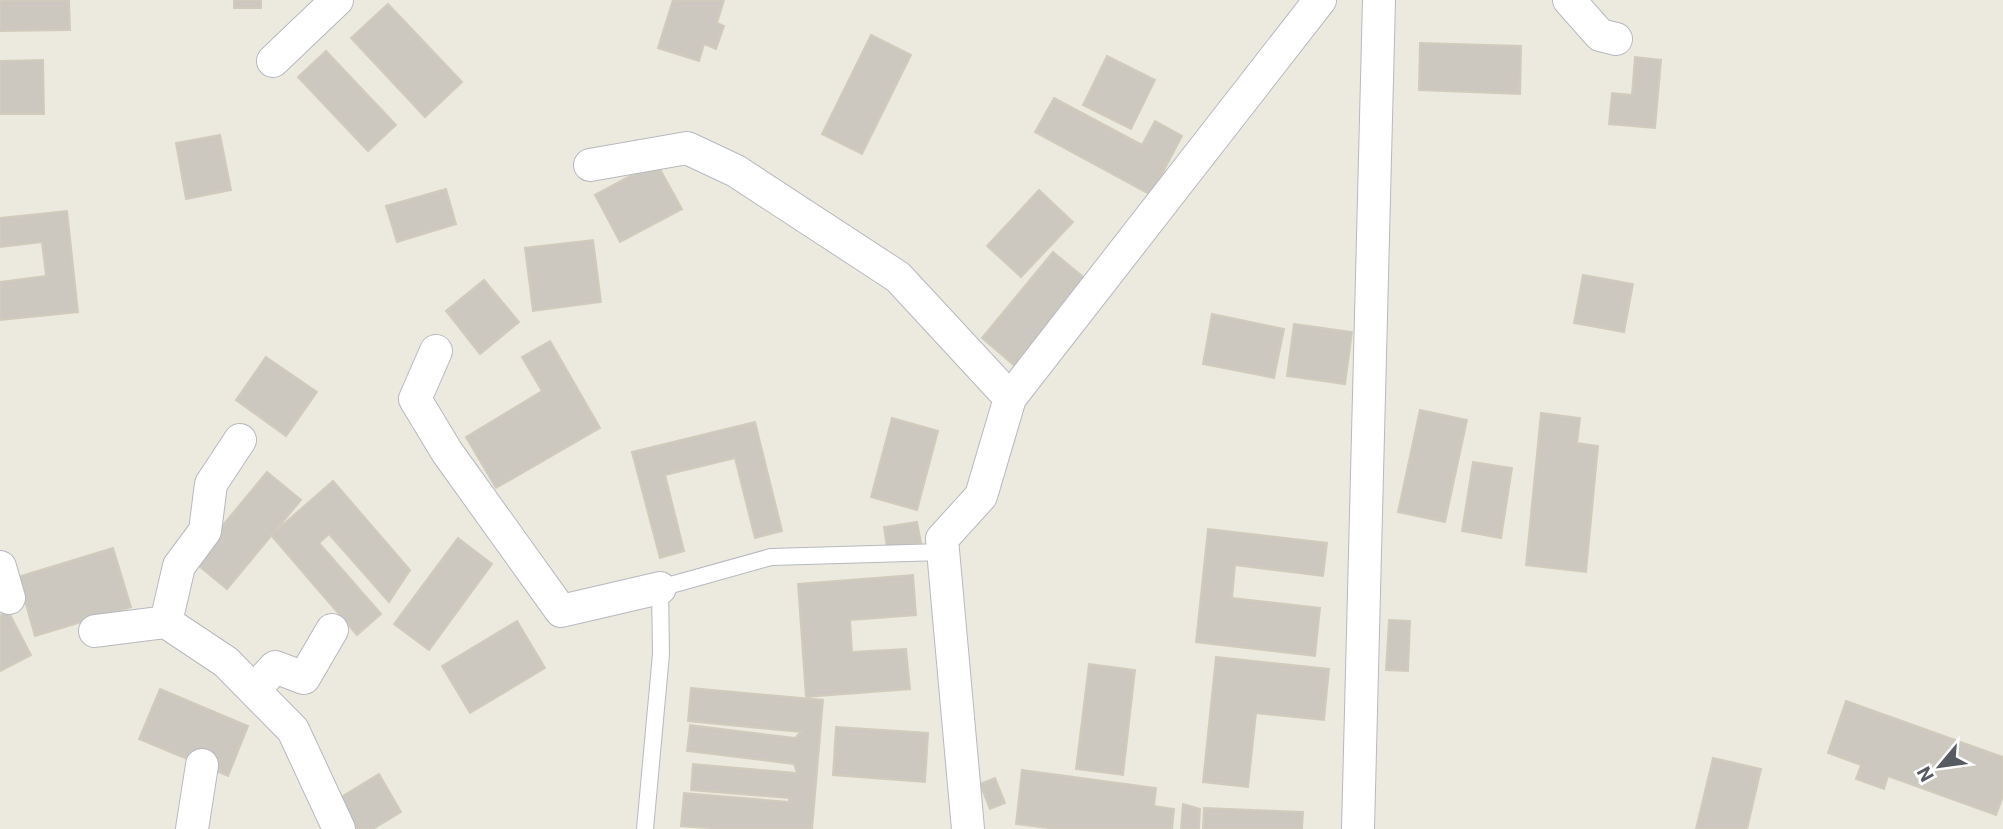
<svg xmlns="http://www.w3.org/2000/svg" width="2003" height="829" font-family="Roboto,sans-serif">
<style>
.building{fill:#ccc8bf;stroke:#d1cbbc;stroke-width:2}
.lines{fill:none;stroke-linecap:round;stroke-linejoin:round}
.lane-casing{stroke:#b6b9bf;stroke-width:18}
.street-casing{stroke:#b6b9bf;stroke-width:34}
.lane{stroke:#fff;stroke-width:16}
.street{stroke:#fff;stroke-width:32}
</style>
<rect width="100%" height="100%" fill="#eceade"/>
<path class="building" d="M0,0H69L70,30L0,31Z
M234,0H261V8H234Z
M673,0H724L717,23L724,26L716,49L704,44L699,61L658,48Z
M388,4L462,82L425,117L351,38Z
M871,35L911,55L862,154L822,134Z
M1420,43L1521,46L1520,94L1419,90Z
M326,51L396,125L368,151L298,77Z
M1107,56L1155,80L1131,129L1083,105Z
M1635,57L1661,60L1655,128L1609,124L1612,93L1632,95Z
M43,60L44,114H0V61Z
M1054,98L1142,145L1155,121L1182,136L1151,195L1035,132Z
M220,135L231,190L186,199L176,143Z
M656,162L682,209L620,242L595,195Z
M446,189L456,224L397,242L386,206Z
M1039,190L1073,222L1021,277L987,246Z
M67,211L78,312L0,320V282L46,276L42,242L0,247V218Z
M593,240L601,302L533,311L525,248Z
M1053,252L1088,281L1016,367L982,338Z
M1583,275L1633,284L1624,332L1574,323Z
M484,280L519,322L480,354L446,311Z
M1212,314L1284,329L1274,378L1203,364Z
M1294,324L1352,332L1345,384L1287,376Z
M550,341L600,428L496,488L466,437L542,391L522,357Z
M266,357L317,392L286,436L236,400Z
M1420,410L1467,420L1445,522L1398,512Z
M1541,413L1580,418L1577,443L1598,446L1586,572L1526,565Z
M892,418L938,431L917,510L871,497Z
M755,422L782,531L755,538L735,458L665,475L684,551L660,558L632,452Z
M1473,462L1512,468L1501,538L1462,531Z
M267,472L301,500L227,589L193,561Z
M333,481L410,570L389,602L329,534L319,543L381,614L357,635L271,535Z
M917,522L921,543L887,548L884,527Z
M1208,529L1327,543L1323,576L1235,565L1232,598L1320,608L1315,656L1196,642Z
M458,538L492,564L429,650L394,624Z
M113,548L131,607L35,636L18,577Z
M913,575L916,615L850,620L852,652L906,649L910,689L806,697L798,584Z
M8,611L31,655L0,671V616Z
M1389,620L1410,621L1408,671L1386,670Z
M517,621L545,668L470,713L442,666Z
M1216,657L1329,669L1324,720L1256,713L1248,787L1203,782Z
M1089,664L1135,670L1123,775L1076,769Z
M691,688L823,700L812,829H723L681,826L684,793L789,802V798L691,790L693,764L797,773L794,764L687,751L690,725L795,738L801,732L688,721Z
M160,689L248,726L228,776L139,739Z
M1846,701L2003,757V796L1996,815L1888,776L1884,789L1856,779L1861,765L1828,753Z
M836,727L928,733L925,782L833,775Z
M1713,758L1761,769L1747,829H1696Z
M1022,770L1156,788L1154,806L1174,809L1172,829H1057L1016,824Z
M379,774L401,812L373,829H357L338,799Z
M995,778L1005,803L990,809L980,784Z
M1183,804L1200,809L1199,829H1181Z
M1204,808L1303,812L1302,829H1203Z"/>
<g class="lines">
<defs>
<path id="lane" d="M645,829L661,654L660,588L771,557L943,552"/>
<path id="street" d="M1569,0L1600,35L1616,39
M273,61L337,0
M590,165L687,148L736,171L898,277L1010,398
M436,351L415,399L447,452L561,611L660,588
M0,567L9,598
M166,622L179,566L205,531L211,484L240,440
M95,631L166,622L226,662L293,730L339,829
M254,690L275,667L304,678L332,630
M192,829L202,765
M968,829L942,539L981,496L1010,398L1320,0
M1358,829L1379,0"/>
</defs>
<use href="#lane" class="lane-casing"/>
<use href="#street" class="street-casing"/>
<use href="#lane" class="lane"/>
<use href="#street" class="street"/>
</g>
<g transform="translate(1940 766) rotate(241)" stroke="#ffffff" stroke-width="5" paint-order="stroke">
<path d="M0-5L12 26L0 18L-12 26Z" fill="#575b61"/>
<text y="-10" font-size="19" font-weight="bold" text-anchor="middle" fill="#575b61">N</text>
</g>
</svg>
